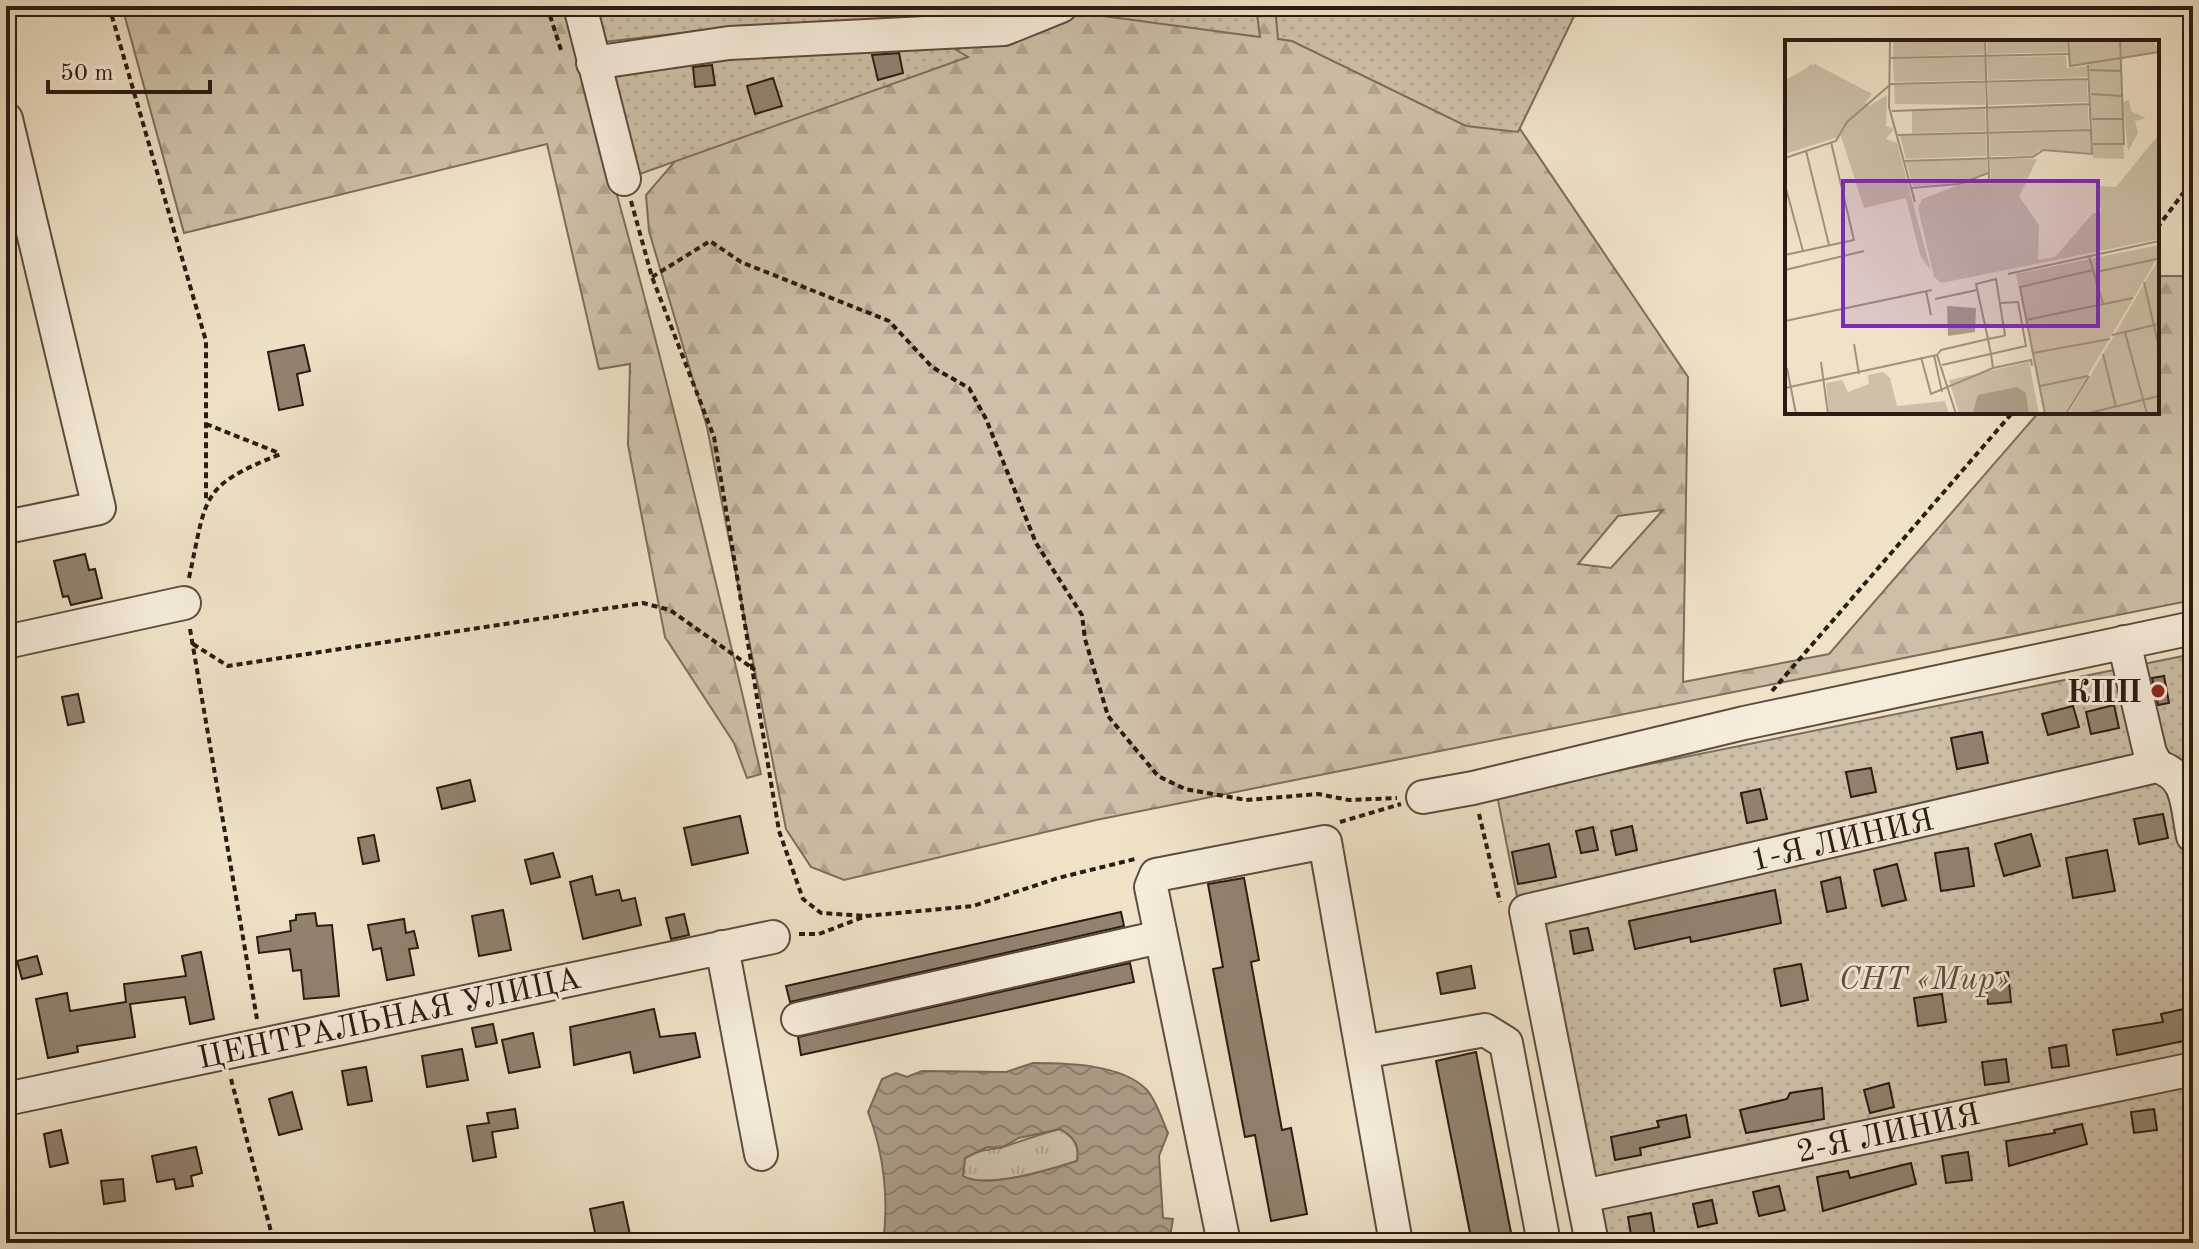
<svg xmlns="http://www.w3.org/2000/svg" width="2199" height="1249" font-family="'Old Standard TT',serif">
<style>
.grass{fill:url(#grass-tufts);stroke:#7e6d5d;stroke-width:2}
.forest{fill:url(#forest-firs);stroke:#7e6d5d;stroke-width:2;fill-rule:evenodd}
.garden{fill:url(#garden-dots);stroke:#7e6d5d;stroke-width:2}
.water{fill:url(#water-waves);stroke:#7a6959;stroke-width:2;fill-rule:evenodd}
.building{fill:#928270;stroke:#2d1a12;stroke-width:2}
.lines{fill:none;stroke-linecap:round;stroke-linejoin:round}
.minor-casing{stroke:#5e4c3f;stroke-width:36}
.path{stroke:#2d1a12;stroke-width:4;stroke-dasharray:6 4;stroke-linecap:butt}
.minor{stroke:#f5ecdb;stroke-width:32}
.poi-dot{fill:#8f2418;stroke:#f5ecdb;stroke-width:3}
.labels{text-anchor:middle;stroke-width:6;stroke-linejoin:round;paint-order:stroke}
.poi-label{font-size:32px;font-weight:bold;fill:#2d1a12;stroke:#f5ecdb;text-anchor:end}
.street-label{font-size:32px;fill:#2d1a12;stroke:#f5ecdb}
.park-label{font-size:32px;font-style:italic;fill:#5d4c3f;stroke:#f5ecdb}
.inset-road{fill:none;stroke:#a1927f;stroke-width:2}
.view{fill:#7b2cbf;fill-opacity:0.15;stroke:#7b2cbf;stroke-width:4}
.inset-edge{fill:none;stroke:#2d1a12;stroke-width:4}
</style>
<defs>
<pattern id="grass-tufts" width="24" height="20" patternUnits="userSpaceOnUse" patternTransform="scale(2)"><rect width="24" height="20" fill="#cec0a8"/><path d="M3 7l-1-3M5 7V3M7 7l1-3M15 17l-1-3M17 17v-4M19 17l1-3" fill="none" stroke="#b1a490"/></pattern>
<pattern id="forest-firs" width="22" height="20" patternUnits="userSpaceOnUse" patternTransform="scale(2)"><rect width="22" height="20" fill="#cec0a8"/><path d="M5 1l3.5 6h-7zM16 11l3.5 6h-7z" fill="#b1a490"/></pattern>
<pattern id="garden-dots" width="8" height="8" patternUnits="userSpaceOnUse" patternTransform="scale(2)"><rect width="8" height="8" fill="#cec0a8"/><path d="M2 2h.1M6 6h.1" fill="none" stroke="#b1a490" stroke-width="1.8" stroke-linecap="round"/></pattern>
<pattern id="water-waves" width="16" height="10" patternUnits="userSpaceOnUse" patternTransform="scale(2)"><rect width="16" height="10" fill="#ad9e89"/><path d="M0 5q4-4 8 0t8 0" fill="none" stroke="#8d806f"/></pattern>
</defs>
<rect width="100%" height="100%" fill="#efe2c7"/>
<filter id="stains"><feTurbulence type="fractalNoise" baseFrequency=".0025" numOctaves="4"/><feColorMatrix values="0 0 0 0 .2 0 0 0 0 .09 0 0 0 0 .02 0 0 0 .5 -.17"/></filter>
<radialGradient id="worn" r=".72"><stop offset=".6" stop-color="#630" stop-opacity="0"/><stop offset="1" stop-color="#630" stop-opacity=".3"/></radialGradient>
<path class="grass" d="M1060,1129C1074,1138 1080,1145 1077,1161C1052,1169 987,1190 963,1176L965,1158C984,1148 987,1151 1003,1147C1022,1141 1040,1134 1060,1129Z"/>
<path class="forest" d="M122,6H563C639,260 701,516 761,774L747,778L734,743L665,637L628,445L630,364L599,369L547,144L184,233Z
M1065,6H1259L1518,126L1688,377L1683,682L1829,654L2039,412H2157V276H2193V600L1096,820L844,880L811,867L786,829L707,427L649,231L646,195L682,153L816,91L852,99L864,88L889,86L909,70L930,68L983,33ZM1663,510L1611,568L1578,564L1618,516Z"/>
<path class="garden" d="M593,6H1036L1006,18L726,28L603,42Z
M1093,6H1256L1260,37L1088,14Z
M1275,6H1579L1518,132L1466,126L1292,41L1278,39Z
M945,43L968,57L637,175L608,70L735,52Z
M2193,654V1243H1585L1497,795Z"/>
<path class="water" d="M1033,1063C1067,1063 1121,1064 1146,1089C1156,1099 1162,1120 1168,1133L1159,1156L1163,1218L1173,1219L1169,1243H883C889,1200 884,1153 868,1112L882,1079L896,1073L907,1077L922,1071L1006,1072ZM1060,1129C1074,1137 1080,1145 1077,1161C1052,1169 986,1190 963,1176L965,1158L987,1147L1001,1148L1019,1138Z"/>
<path class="building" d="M899,53L903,73L878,80L872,55Z
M712,65L715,85L695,87L693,67Z
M773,78L782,106L755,114L747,86Z
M304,345L310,371L297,374L303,405L279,410L268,352Z
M85,554L89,570L95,569L102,598L71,605L68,596L63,597L54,561Z
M2164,676L2169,703L2158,705L2152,678Z
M78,694L84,722L68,725L62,697Z
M2114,705L2119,728L2091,734L2086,712Z
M2073,706L2079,727L2048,735L2042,714Z
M1982,732L1988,763L1957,769L1951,738Z
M1871,768L1876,792L1851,797L1846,772Z
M470,780L475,801L442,809L437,788Z
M1760,789L1767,819L1747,823L1741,793Z
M2163,814L2168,838L2139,844L2134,819Z
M740,816L748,853L692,865L684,828Z
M1632,826L1637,850L1616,855L1611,831Z
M1593,827L1598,850L1581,853L1576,831Z
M2031,834L2040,866L2004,876L1995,844Z
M374,835L379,861L363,864L358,838Z
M1549,844L1556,877L1518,884L1512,852Z
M1968,848L1974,886L1941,891L1935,853Z
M2107,850L2115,891L2073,898L2066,858Z
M553,853L560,877L531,884L525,860Z
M1897,864L1906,900L1882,906L1874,870Z
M592,876L596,895L619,890L622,901L635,898L641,925L583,939L570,882Z
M1840,877L1846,908L1827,912L1821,882Z
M1244,878L1259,960L1251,962L1282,1130L1291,1128L1307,1214L1271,1221L1255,1135L1245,1137L1213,969L1223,967L1208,884Z
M1775,890L1781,923L1691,942L1690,937L1635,949L1629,921Z
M503,910L511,950L479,956L472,916Z
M1121,912L1124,926L790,1002L786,986Z
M315,913L317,926L332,925L339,996L304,999L301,970L293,971L290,949L259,953L257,937L291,931L290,921L296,920V915Z
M684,914L689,935L671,939L666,918Z
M404,919L406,933L414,931L418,948L409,949L414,975L387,980L381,948L373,950L368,925Z
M1588,928L1593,950L1574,954L1570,931Z
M201,952L214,1019L190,1024L185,997L130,1004L135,1037L77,1046L78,1052L48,1058L36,999L67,993L70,1011L126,1002L124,984L186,976L182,956Z
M37,956L42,974L22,979L17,961Z
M1130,963L1134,982L801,1055L798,1037Z
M1801,964L1808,1000L1781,1006L1774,969Z
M1471,966L1475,988L1441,994L1437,973Z
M2008,972L2011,1002L1988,1004L1985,974Z
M1942,994L1946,1022L1918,1026L1914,998Z
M2193,1007V1039L2117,1055L2113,1030L2163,1022L2161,1014Z
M654,1009L660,1037L695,1033L700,1057L634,1073L630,1052L574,1065L570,1027Z
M493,1024L497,1043L476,1047L472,1028Z
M533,1033L540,1067L509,1073L502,1040Z
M2066,1045L2069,1066L2052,1068L2049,1048Z
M462,1049L468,1080L427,1087L422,1056Z
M1476,1052L1513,1243H1472L1436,1061Z
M2006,1059L2009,1082L1985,1085L1982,1062Z
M366,1067L372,1101L348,1105L342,1071Z
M1889,1083L1894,1107L1870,1113L1864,1090Z
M1822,1088L1824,1119L1746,1133L1740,1110L1787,1099L1790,1093Z
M292,1092L302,1129L279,1135L269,1099Z
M515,1109L518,1128L492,1132L496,1157L473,1161L467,1126L489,1123L487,1113Z
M2154,1109L2157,1130L2134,1133L2131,1112Z
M1686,1115L1690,1137L1640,1148L1641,1155L1615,1160L1611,1137L1659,1127L1657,1121Z
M2082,1124L2087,1144L2009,1166L2006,1141L2055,1133L2054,1130Z
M61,1130L68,1163L50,1167L44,1134Z
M196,1147L202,1173L191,1176L193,1186L176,1189L174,1179L157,1182L152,1156Z
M1968,1152L1972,1180L1946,1183L1942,1156Z
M1911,1163L1916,1184L1823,1211L1817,1177L1848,1171L1850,1178Z
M123,1179L125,1201L104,1204L101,1181Z
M1779,1186L1785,1210L1759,1216L1753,1192Z
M1712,1200L1717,1223L1698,1227L1693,1204Z
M623,1202L630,1235L597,1242L590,1209Z
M1651,1213L1655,1237L1632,1241L1628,1217Z"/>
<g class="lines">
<defs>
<path id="minor" d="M580,6L624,179
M593,63L729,43L1004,29L1061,6
M6,119L99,508L6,527
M6,642L184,603
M2124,642L2150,753L2157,766C2190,777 2186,804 2193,836
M1423,797L1473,788L1744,723L2193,628
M722,947L761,1154
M798,1019L1160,937
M1362,1052L1485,1030L1506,1043L1544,1243
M6,1099L773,937
M1583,1196L2193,1069
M1224,1243L1151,887L1156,875L1325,842L1396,1243
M1592,1243L1526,911L2157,766"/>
</defs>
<use href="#minor" class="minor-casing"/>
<path class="path" d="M109,6L206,341V499
M547,6L562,53
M631,201L652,277L714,437L779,831L803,899L821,913L866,916
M2157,228L2193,180
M652,277L710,241L741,262L889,321L932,367L969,388L986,419L1036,543L1082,615L1085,639L1108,716L1158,776L1185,789L1246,800L1318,794L1349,800L1397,798
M206,424L279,453
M189,578C207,496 199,486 281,454
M190,629L257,1019
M193,644L228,666L643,603L670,610L755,670
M1772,691L2013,412
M1479,814L1500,902
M1340,822L1401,804
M799,934H819L866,916L973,906L1058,878L1135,859
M231,1079L274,1243"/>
<use href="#minor" class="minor"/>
</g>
<circle class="poi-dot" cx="2158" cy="691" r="8"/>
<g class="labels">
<g class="poi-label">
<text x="2142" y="702">КПП</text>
</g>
<g class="street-label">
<text transform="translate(1842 839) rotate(-13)" y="11">1-Я ЛИНИЯ</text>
<text transform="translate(389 1017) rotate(-12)" y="11">ЦЕНТРАЛЬНАЯ УЛИЦА</text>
<text transform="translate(1888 1132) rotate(-12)" y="11">2-Я ЛИНИЯ</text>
</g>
<g class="park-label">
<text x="1924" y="989">СНТ «Мир»</text>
</g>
</g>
<g transform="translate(1785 40)">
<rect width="374" height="374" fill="#efe2c7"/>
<path d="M244,322L254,374H174L164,340Z" fill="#cec0a8"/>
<path d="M25,24L84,66L102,55L101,86L109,89L101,99L112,103L146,231L135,215L121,158L79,168L56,96L0,114L15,37ZM344,60L346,71L361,78L350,81L353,93L343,111L338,62ZM374,94V199L156,243L149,237L133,168L137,159L181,142L209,144L234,156L254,185L253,220L270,217L308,173H316L313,146L331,147ZM98,332L105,338L112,366L160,361L164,374H44L41,343L57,340L63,352L84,344L83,335Z" fill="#cec0a8"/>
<path d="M30,24L87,54L54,96L0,114V40Z" fill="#cec0a8"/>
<path d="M108,0H199V14L108,17ZM202,0H282V12L202,14ZM284,0H368L374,11L337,19L339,119L308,118L304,24L285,26ZM281,16L282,28L302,26V37L203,40L202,17ZM200,17V40L109,42L108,19ZM302,40L303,62L203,65V43ZM200,43V65L110,64L109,45ZM303,65L304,89L204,91L203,68ZM200,68L201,91L127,93V71ZM305,91L306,113L254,110L248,116H205L204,93ZM201,93L202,116L121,119L115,96ZM202,119V132L174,143L128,146L121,122ZM205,119H252L234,157L206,146ZM374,205V215L280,374H259L231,234ZM374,218V374H283L324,304Z" fill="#cec0a8"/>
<path d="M162,266L191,268L190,292L163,296ZM232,347L241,353L244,374L188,372L193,355Z" fill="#ad9e89"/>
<path class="inset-road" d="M105,0L104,67L130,162M200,0L204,139M283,0L285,26L374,12M106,18L283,14M305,30L336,31M306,54L337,56M107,71L305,64M307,79H338M113,95L306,90M308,104H339L335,0M21,111L44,205M0,118L51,101L62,82L106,44L304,39M119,121L248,117L258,110L307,114L303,25M0,145L18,211M126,148L174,144L203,133M0,215L69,200L46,102M304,216L318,264M0,230L79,211M311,232L372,219M223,234L374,201M359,242L374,308M141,251L146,275M150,259L192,250M241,280L348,258M0,281L147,250M340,292L362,374M327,295L374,284M69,304L74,334M248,313L325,299M318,314L331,367M149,315L157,352M152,315L156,310L203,299L218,296L220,295L211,239L191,244L203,299L206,314L208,328M136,317L146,354L208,328L246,320L247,326M36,322L43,374M157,325L241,306L233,262L216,263M2,328L11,374M255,346L303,336M0,348L152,315L171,374M260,374L235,247L308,230M281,374L304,336M300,374L374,356"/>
<path class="view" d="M58,141H313V286H58Z"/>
<rect width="374" height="374" class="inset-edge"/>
</g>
<rect width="2199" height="1249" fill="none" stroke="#efe2c7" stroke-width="32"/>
<rect x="8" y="8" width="2183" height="1233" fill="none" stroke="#2d1a12" stroke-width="4"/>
<rect x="16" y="16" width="2167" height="1217" fill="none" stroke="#2d1a12" stroke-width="2"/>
<path d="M48 80v12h162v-12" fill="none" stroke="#2d1a12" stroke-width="4"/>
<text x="60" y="80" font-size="24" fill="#2d1a12" stroke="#f5ecdb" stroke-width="6" paint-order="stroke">50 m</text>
<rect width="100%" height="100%" filter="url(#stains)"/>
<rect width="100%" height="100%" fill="url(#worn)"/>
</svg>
